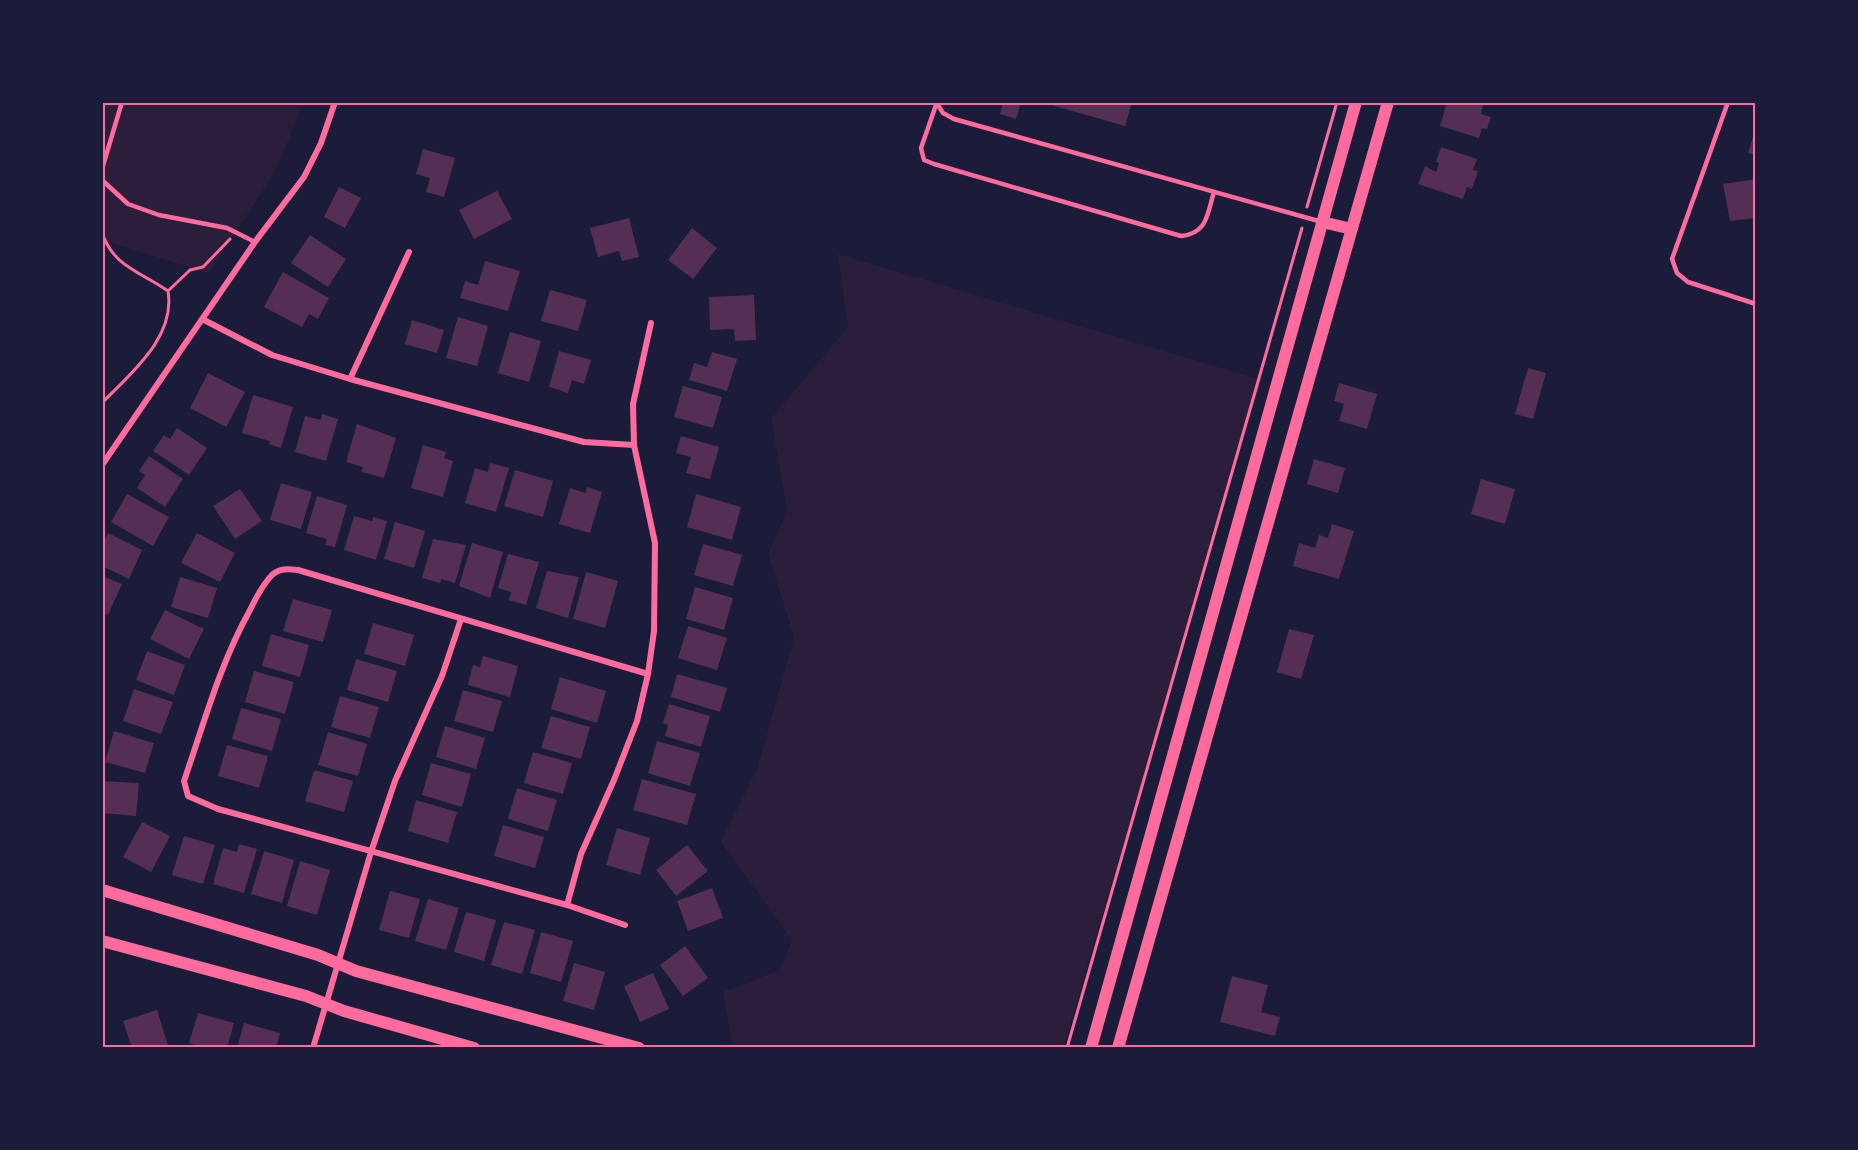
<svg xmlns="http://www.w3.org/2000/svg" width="1858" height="1150" font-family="'Roboto Serif',serif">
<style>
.green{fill:#2a1e3b}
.building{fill:#542f53}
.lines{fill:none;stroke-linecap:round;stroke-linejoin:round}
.path{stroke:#ff6b9d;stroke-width:3}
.service{stroke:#ff6b9d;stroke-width:4.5}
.minor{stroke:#ff6b9d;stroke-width:6}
.secondary{stroke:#ff6b9d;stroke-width:12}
.neatline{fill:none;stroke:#ff6b9d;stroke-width:2}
</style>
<rect width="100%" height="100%" fill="#1b1b3a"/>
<path class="green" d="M102,102H304L276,170L209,273L102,240Z
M838,254L1262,380L1063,1048H733L723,992L780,970L792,940L721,842L758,767L794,637L768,554L787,511L771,419L848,327Z"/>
<path class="building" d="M1003,102H1021L1016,119L1000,114Z
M1041,102H1132L1125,126Z
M1447,102H1484L1481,114L1491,117L1487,129L1482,128L1479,138L1440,126Z
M1756,127V155L1748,153Z
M1441,147L1477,159L1473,170L1478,171L1472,189L1467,187L1463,199L1418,184L1425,166L1436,172L1439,163L1436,162Z
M423,149L455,158L444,197L426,192L430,178L416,174Z
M1756,179V218L1730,221L1723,184Z
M339,187L361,198L345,228L324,217Z
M497,191L512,219L474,239L459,210Z
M629,218L639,257L622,261L619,251L598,257L590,228Z
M692,228L717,248L693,279L668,260Z
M310,235L346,259L328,287L291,263Z
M485,261L520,271L508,311L460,298L465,281L478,285Z
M283,272L329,298L318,319L309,314L302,327L264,307Z
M550,290L587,300L578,331L541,321Z
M754,295L756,340L735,341L734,329L710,330L709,297Z
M458,317L488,326L477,366L446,358Z
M412,320L444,330L437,353L405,344Z
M510,332L541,341L529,382L498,373Z
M559,351L591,360L584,384L572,380L568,393L549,387Z
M712,352L737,359L727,391L689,380L694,363L707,367Z
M1528,368L1546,373L1533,419L1515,414Z
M208,373L245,392L226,427L190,408Z
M1339,383L1377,394L1367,429L1339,421L1344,404L1334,401Z
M683,386L722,397L713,428L674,417Z
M253,395L293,407L281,448L269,444L270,441L242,433Z
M322,414L338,419L326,461L295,452L305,416L321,420Z
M357,424L396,438L384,478L362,472L363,467L346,462Z
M177,428L207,448L189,475L153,451L164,435L170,439Z
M681,436L719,447L710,479L686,473L691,457L676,453Z
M423,445L446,452L444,458L453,461L443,497L411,488Z
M149,456L183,479L165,507L137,488L145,475L139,471Z
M1314,459L1345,468L1338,493L1307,484Z
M490,463L509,468L496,512L465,503L475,468L488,472Z
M515,470L553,481L543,517L504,506Z
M1481,479L1515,489L1505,524L1471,514Z
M281,483L312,492L301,529L270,520Z
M587,487L602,492L590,533L559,524L570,488L585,493Z
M240,489L262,521L235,539L213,506Z
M127,494L169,517L153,546L111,522Z
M696,494L741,507L732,540L687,527Z
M317,496L347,505L335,547L325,545L327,539L306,533Z
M354,516L372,521L373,517L387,521L376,560L344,550Z
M395,522L425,531L414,568L384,559Z
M1332,524L1354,531L1339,579L1293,566L1299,543L1315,548L1319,535L1328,538Z
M108,533L142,550L129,579L102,566V545Z
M197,533L235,553L220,582L181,563Z
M433,539L466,545L455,583L441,579L440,583L422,578Z
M472,543L503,552L490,598L459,586Z
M703,544L742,555L733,586L694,575Z
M508,554L539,562L526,605L509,600L511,592L498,588Z
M547,571L579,577L568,618L536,608Z
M586,572L618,581L605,628L573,619Z
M102,576L122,584L108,615L102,612Z
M180,577L217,588L208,618L171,607Z
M695,587L733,598L724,630L686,619Z
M293,599L332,610L323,642L283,631Z
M165,610L204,629L189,659L150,639Z
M373,623L414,635L405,666L364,654Z
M688,626L727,638L717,670L678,658Z
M1289,629L1314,635L1301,679L1277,672Z
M271,634L309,645L300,677L262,666Z
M147,651L185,665L174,695L136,680Z
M483,656L518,666L510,697L468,685L473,665L480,667Z
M356,659L397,671L388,702L347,690Z
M254,671L294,682L285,714L245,702Z
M677,674L727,688L720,712L671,697Z
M560,677L606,691L597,723L551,709Z
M134,689L173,702L161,734L123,721Z
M463,690L502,701L493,732L454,721Z
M340,696L379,707L370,738L331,727Z
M669,704L710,716L701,747L665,736L668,725L663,723Z
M241,708L281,719L272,751L232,739Z
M551,716L590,727L581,759L541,748Z
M445,726L485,738L476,769L436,757Z
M114,731L154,743L145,773L105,762Z
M328,732L367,744L358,776L318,765Z
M657,741L700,753L690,786L648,773Z
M227,745L268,756L259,788L218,776Z
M533,752L572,763L563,794L524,783Z
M431,763L471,774L462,807L422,795Z
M314,770L353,781L344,812L305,801Z
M642,779L696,794L687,825L633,810Z
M102,781L139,783L136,816L102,813Z
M517,788L557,800L548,831L508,819Z
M416,800L457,812L448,843L408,831Z
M142,822L170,836L151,872L123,857Z
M503,825L544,837L535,868L494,856Z
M617,828L650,838L640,875L606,865Z
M184,836L215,845L203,884L172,875Z
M239,844L257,849L244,893L213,884L223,848L237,852Z
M687,845L708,871L676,896L656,870Z
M264,851L294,860L282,903L251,894Z
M300,861L330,870L317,915L287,906Z
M712,888L723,918L688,931L677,901Z
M390,891L420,899L409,938L379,930Z
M428,899L459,908L446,950L415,941Z
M466,912L496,920L484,961L454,952Z
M504,922L535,930L522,974L491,965Z
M541,932L573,941L561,982L530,973Z
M685,946L708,978L683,996L660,965Z
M574,963L605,972L594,1010L563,1001Z
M653,973L669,1009L640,1022L624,986Z
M1232,976L1268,985L1261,1012L1280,1017L1275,1036L1220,1022Z
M157,1010L169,1048H132L123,1021Z
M198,1013L234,1023L227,1048H205L189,1043Z
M244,1023L280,1033L276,1048H237Z"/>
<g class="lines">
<path class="path" d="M1307,207L1337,102
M102,232C112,266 141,272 168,291C176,337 131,373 102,403
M168,291L190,270L203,267L230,239
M1067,1048L1302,228"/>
<path class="service" d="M936,102L943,113L954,119L1322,222
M1728,102L1672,259L1677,273L1688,282L1756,304
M936,105L921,148L924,160L934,164L1181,236C1208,233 1207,214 1214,192
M102,169L122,102
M102,180L128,204L159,215L227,228L255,242"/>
<path class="minor" d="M204,320L272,355L350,379L584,442L634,445
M350,379L409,252
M102,465L255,242L304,177L321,143L335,102
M567,905L581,854L614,780L637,721L648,674L654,631L655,543L634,445L633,404L651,323
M625,925L567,905L218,809L188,796L184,781C204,723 220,664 250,610C256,598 262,585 272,575C280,568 288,569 298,570L648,674
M313,1048L371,852L395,781L442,676L461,619"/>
<path class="secondary" d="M1322,222L1352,229
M102,890L318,955L356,971L639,1048
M102,941L306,996L344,1011L474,1048
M1091,1048L1356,102
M1118,1048L1388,102"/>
</g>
<rect width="1858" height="1150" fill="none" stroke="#1b1b3a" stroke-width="207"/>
<rect x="104" y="104" width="1650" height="942" class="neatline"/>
</svg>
